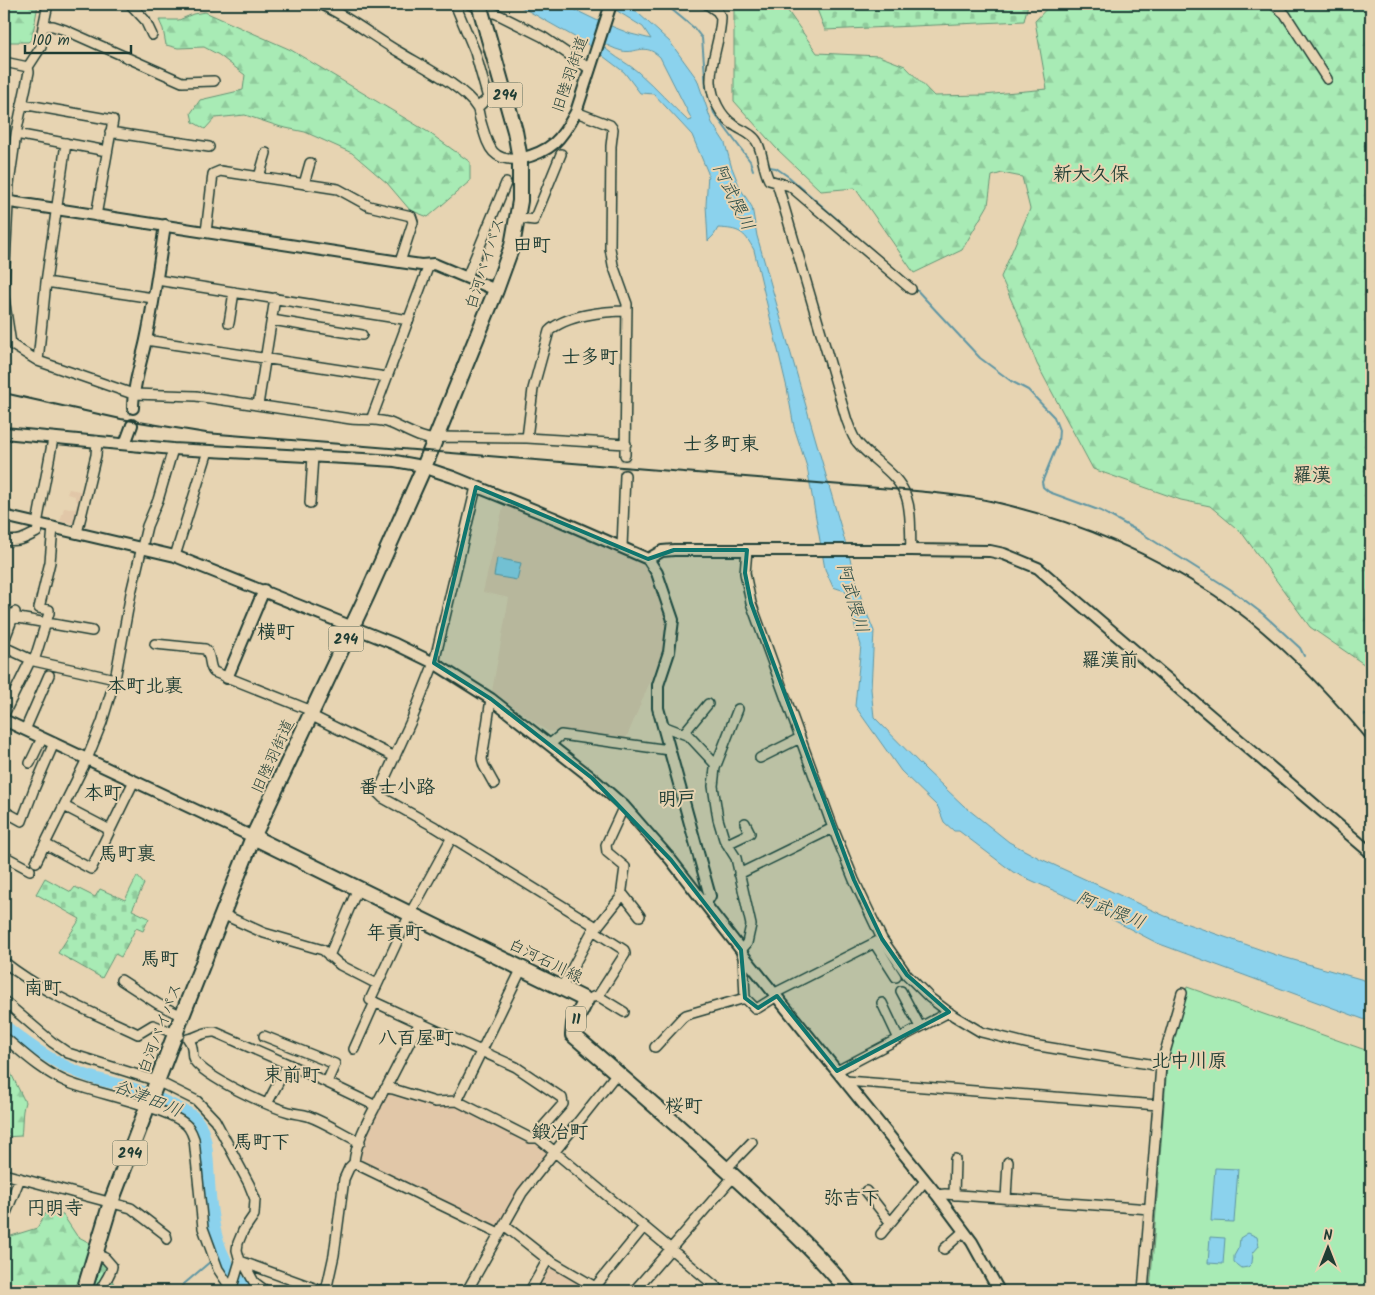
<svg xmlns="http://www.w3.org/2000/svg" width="1375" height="1295" font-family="Kalam,'Klee One',sans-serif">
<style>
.built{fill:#e1c7a8}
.forest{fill:url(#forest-firs);stroke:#649474}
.cemetery{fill:url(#cemetery-stones);stroke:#649474}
.pitch{fill:#a8ebb5;stroke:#649474}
.water{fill:#8bd2ed;stroke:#6096a3;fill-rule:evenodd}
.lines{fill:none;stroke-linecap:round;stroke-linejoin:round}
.stream{stroke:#6096a3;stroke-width:2}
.river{stroke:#8bd2ed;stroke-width:12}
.minor-tunnel{stroke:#bfb699;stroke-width:9;stroke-dasharray:9 4.5;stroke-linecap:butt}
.minor-casing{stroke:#1f3d34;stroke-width:12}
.tertiary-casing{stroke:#1f3d34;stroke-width:14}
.primary-casing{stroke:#1f3d34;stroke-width:18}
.trunk-casing{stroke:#1f3d34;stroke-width:18}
.minor{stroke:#e7d4b2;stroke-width:9}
.tertiary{stroke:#e7d4b2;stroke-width:10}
.primary{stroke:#e7d4b2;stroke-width:14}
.trunk{stroke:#e7d4b2;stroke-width:14}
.rail{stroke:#1f3d34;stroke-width:2}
.trunk-bridge-casing{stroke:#1f3d34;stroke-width:18;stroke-linecap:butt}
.trunk-bridge{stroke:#e7d4b2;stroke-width:14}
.marked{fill:#0f766e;fill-opacity:0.2;stroke:#0f766e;stroke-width:4;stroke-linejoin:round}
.labels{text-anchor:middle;stroke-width:4;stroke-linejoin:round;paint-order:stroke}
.shield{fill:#e7d4b2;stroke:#5b6a5a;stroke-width:1}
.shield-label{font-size:15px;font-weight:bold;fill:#1f3d34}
.street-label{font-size:16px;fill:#1f3d34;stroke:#e7d4b2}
.water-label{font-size:18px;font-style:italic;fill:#2a4c46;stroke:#e7d4b2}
.quarter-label{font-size:19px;font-weight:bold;fill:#1f3d34;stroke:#e7d4b2}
</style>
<defs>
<pattern id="forest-firs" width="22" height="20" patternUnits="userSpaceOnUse" patternTransform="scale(1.25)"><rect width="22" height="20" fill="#a8ebb5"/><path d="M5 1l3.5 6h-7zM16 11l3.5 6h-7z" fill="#90ca9c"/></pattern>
<pattern id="cemetery-stones" width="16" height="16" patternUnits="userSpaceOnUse" patternTransform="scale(1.25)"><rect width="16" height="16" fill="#a8ebb5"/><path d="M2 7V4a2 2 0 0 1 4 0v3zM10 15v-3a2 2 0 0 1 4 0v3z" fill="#90ca9c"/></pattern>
</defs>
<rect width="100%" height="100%" fill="#e7d4b2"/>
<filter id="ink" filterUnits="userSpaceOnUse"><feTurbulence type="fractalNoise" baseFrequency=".02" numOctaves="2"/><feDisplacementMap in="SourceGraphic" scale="10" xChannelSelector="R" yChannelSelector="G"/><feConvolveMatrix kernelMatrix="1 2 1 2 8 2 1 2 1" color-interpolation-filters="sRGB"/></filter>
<g filter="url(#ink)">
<path class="built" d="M69,489L85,492L77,524L60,521L64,508L75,509L78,502L75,499V496L67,494Z
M504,503L637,556L646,562L654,574L670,620L668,639L625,741L547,731L492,691L509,598L483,592Z
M386,1092L434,1105H456L541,1142L550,1151L498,1228L358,1158Z
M550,1267L591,1291H537Z"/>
<path class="forest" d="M4,4H38L32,39L28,42H4Z
M736,4H783L817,53L879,56L905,66L934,96L984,95L1047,89L1035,21L1051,4H1371V669L1310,627L1242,533L1210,506L1181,500L1093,469L1037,364L1020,320L1001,277L1030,209L1022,177L1002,173L992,176L988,205L962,250L914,273L855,188L821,191L776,148L734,101V10Z
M205,12L291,50L428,132L470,162V181L428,217L410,210L387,183L352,153L305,132L281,127L245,115L215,118L205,129L193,122L191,113L200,100L243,90L245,75L219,55L204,47L178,48L166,45L163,29L159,20H179L193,14Z
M4,1059L25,1102C21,1115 23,1123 21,1136L4,1137Z
M46,1213L63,1215L77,1236L101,1249L114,1285L109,1291H4V1241L8,1237L37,1228Z"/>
<path class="cemetery" d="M815,4H1028L1024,21L825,30Z
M137,876L144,884L132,910L149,918L143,931L136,928L121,957L115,954L102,978L58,953L80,919L36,894L45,878L71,892L75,887L95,897L100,889L125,900Z"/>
<path class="pitch" d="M1187,987L1371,1052V1291H1150L1167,1065Z"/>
<path class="water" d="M516,4H563L596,20L631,34L651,39L643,27L606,4H628L670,42L697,79L712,123L725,143L731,165L740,188L752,207L757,236L863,604L874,631L871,689L874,717L926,770L964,806L1009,842L1041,859L1165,916L1276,955L1371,982V1022L1157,943L1077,901L1013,872L959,831H954L944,822L938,807L901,771L855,706L861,645L853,620L850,601L845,591L833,587L825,569L807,467L794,427L787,388L754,250C744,231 739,229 718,228L714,235L708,241L706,205L708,173L692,135L654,94L640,93L624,72L587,44ZM599,41C607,45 614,49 622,51C637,54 644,42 660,57L692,120L688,121C671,105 656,88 638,72C625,61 609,55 599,41Z
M497,558L521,563L517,580L494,576Z
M1215,1168L1238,1169L1234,1222L1211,1221Z
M1248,1233L1257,1237L1259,1246L1253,1253L1252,1263L1248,1267L1242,1268L1234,1262V1256L1239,1247L1240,1238Z
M1210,1237L1225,1238L1223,1264L1208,1263Z"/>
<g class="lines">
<path class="stream" d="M665,4L694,28L702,38L706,88L714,113L750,161L753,170
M769,167L776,168L789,177L879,256
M914,287L980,358L1011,381L1028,390L1054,417L1059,430L1058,443L1042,482L1043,487L1049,492L1101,511L1138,531L1230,589L1263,614L1300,648L1304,656
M1365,715L1371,716
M180,1291L184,1284L211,1261"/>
<path class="river" d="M4,1025C30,1047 58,1066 91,1077C103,1081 116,1083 128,1087C140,1090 190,1111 196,1119C206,1131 207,1151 208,1166C211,1213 212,1259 250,1291"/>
<path class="minor-tunnel" d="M625,475V455"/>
<defs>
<path id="minor" d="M130,4L145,20L152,35
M320,4C349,17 372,36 399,52C420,65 465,87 477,108C479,111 479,116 480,119C488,144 489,162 520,159
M455,4L475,52L488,98L477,108
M469,4L497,14L543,37L590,69
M707,4L717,11L721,17C721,39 710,60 711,82C712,98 720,116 734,125C742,131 754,134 758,144C763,155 763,169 769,180L790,186L911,289
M1273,4L1285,14L1327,79
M43,26H53L65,30L182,82L214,81
M4,62L28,67
M22,104L113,120L96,216
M576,112L610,125L613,129L611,146L610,248L613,265L627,304L625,455
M110,132L209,147
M16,134L107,151
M259,177L266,153
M777,183L847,421C850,428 852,436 857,442C872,461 897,472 906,496C912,513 910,532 911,550
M304,184L310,163
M518,218L534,220L561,154
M206,232L213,174L220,171L338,189L369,206L411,216L413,222L400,262
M467,277L506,183
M157,280L409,320
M46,282L153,298
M4,285L9,184L16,134L29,72L28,67L41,47L42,32L48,4
M4,298L11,344
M272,320L362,335
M229,323L234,292
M4,340L38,361L133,394L196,396L351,419C363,420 376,419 387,422C404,428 416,438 435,440
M146,340L386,377
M38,361L46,282L66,143
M258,405L275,298
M371,420L429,265
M437,437L527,438L626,444
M527,438L533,389L549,331C566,315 605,311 627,311
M476,487L434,663L412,719L378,793L383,798L435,827L595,926L562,987
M310,503L313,456
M37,524L53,439
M77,533L96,455L97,441
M4,540C19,542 24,539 37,532L39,524
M622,547L625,475
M747,550L745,573L751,603L833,828L854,880L882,939L907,975L930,998L954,1016L981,1032L1033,1045L1161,1066
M175,556L208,451
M13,617L92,631
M4,641L15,612
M155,644L205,649C212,655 208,666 214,672L312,711
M4,647L34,661L115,679
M34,661L49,613V610L39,608L50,562L53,527
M491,699L482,759L484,766L494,784
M738,709L715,768L713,786L718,819L724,839L736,858L751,925L747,943L741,950
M4,714L31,659
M310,715L395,757
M663,726L689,736L716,765
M25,730L49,675
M684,733L708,704
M550,744L561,735L669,750
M760,758L800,738
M30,763L42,738
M64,806L110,830
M4,811L22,821L34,789L54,743
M452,837L410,914L370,1000L516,1067L562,1098L563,1104L541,1129L538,1138
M45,844L91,869L134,781
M727,844L750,833L745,823
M4,856L30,870
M36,862L87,759L102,722L115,679L131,593L147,526L158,500L173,449
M739,874L833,828
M622,893L640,916
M222,914L264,933L323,950L340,965L377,984
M595,926H598L621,897L625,867L607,852L606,845L624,806
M593,930L624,950L625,954L598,996
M875,944L896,977
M743,955L745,998L755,1008H758L777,996
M329,956L358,888
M4,962C44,994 92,1012 138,1034L153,1025L179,1035
M121,980L158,1004L182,1016
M901,991L920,1027
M775,993L882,939
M593,997L598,996L624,1012
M4,1001L52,1042L68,1053L157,1081L197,1101L215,1120L249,1184L255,1199L254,1215L243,1231L238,1243L237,1250L240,1261L231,1291
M882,1003L899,1039
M264,1036L335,1064L327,1082
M4,1037C24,1054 43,1072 67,1082C92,1093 175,1108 189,1128C191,1131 193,1136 194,1139L203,1228L218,1269L232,1290
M655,1047L682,1018L686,1015L745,998
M354,1049L375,1002
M837,1071L949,1012
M846,1081L1158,1105
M386,1088L420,1022
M457,1101L522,968
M267,1104L288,1064
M360,1142C343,1134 325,1122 308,1116C302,1114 295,1114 289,1112C268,1106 206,1078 194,1060C190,1054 196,1049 188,1039C200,1037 202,1031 215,1032L288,1064L376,1106
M726,1169L752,1142
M4,1174L131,1208L166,1235L167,1239
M866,1191L890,1222
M937,1195L945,1194L1150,1209
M954,1195L955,1159
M1006,1199L1008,1162
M4,1218L20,1178
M504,1225L547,1259L602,1291
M499,1233L354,1163C356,1138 373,1112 384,1090L386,1088L393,1089L435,1102L457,1101L530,1138H538L721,1291
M881,1234L925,1181
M944,1249L964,1231
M95,1254L105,1258L112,1266C111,1275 103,1283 100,1291
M240,1261L322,1291
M243,1262L254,1282L266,1291
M595,1287L644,1227
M326,1291L334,1255L344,1179L349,1168L354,1163
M467,1291L522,1193L617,1073
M530,1291L548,1259
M634,1291L734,1176
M1143,1291L1161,1066L1182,993"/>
<path id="tertiary" d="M520,159C552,151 561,140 576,112L611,4
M4,201L400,262L421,265L434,264L496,290
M133,408C133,385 141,363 146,340C154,302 159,264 165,225
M4,433L173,449L364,459L395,461L417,465L453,477L554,518L648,559L657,573L673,620L669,652L658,685V708L710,896L705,904
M125,444L132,425
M4,516L175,556L395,644L434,663L491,699L592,778L624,806L671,860L741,950L743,955L937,1195L972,1242L999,1291
M648,559L662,551L674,550H911L990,551L1004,554L1038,568L1371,853
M227,678L264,590
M4,720L253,837"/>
<path id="primary" d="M253,837L586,1000L574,1024L573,1035C635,1088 696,1141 755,1196C788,1227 820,1256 848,1291"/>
<path id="trunk" d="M84,1291L111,1202L182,1016L253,837L367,595L424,467L496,290L512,246L520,201V159L515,131L487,32"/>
</defs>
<use href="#minor" class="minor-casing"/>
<use href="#tertiary" class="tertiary-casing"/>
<use href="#primary" class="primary-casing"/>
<use href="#trunk" class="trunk-casing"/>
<use href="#minor" class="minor"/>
<use href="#tertiary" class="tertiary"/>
<use href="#primary" class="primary"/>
<use href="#trunk" class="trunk"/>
<path class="rail" d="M4,393L121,419L206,433L916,491C944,494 971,496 999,503C1075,521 1149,552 1214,595C1274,635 1325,689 1371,744"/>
<defs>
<path id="trunk-bridge" d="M479,4L487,32"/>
</defs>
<use href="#trunk-bridge" class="trunk-bridge-casing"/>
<use href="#trunk-bridge" class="trunk-bridge"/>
</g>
</g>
<path class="marked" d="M476,487L648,559L674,550H747L745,573L751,603L854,880L882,939L907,975L949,1012L837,1071L777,996L758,1008L745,998L741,950L671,860L592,778L491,699L434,663Z"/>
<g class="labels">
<g class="shield">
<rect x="487.5" y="82.5" width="35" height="25" rx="4"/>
<rect x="328.5" y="626.5" width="35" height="25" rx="4"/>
<rect x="566" y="1006.5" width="20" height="25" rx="4"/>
<rect x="112.5" y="1140.5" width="35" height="25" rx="4"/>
</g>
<g class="shield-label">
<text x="505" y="100">294</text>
<text x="346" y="644">294</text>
<text x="576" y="1024">11</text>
<text x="130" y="1158">294</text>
</g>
<g class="street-label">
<text transform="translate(569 74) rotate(-71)" y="6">旧陸羽街道</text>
<text transform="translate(484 263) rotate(-72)" y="6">白河バイパス</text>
<text transform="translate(272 756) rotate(-65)" y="6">旧陸羽街道</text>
<text transform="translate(546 960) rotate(26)" y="6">白河石川線</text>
<text transform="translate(159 1028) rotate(-69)" y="6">白河バイパス</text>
</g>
<g class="water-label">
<text transform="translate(734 197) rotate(64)" y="6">阿武隈川</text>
<text transform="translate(853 598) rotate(74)" y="6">阿武隈川</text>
<text transform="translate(1111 910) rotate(22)" y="6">阿武隈川</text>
<text transform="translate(148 1098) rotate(22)" y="6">谷津田川</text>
</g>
<g class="quarter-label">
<text x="1091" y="180">新大久保</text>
<text x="532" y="251">田町</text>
<text x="590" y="363">士多町</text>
<text x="721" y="450">士多町東</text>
<text x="1312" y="481">羅漢</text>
<text x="276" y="638">横町</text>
<text x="1110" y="666">羅漢前</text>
<text x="145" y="692">本町北裏</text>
<text x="397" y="793">番士小路</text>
<text x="103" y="799">本町</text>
<text x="677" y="805">明戸</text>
<text x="127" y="860">馬町裏</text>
<text x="395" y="939">年貢町</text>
<text x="160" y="965">馬町</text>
<text x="43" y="994">南町</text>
<text x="416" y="1044">八百屋町</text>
<text x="1189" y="1067">北中川原</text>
<text x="292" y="1081">束前町</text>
<text x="684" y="1112">桜町</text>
<text x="560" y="1138">鍛冶町</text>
<text x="262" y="1148">馬町下</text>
<text x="852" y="1204">弥吉下</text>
<text x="55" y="1214">円明寺</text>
</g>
</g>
<rect width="1375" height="1295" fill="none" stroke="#e7d4b2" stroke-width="20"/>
<rect x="10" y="10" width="1355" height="1275" fill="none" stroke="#1f3d34" stroke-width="2" filter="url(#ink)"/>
<g transform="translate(1328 1248)" stroke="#e7d4b2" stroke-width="4" paint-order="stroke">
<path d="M0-4L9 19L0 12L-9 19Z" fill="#1f3d34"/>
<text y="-8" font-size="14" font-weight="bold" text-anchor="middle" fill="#1f3d34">N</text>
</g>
<path d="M25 45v8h106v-8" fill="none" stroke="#1f3d34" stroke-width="2.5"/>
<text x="32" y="45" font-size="15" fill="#1f3d34" stroke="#e7d4b2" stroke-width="4" paint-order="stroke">100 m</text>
</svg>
